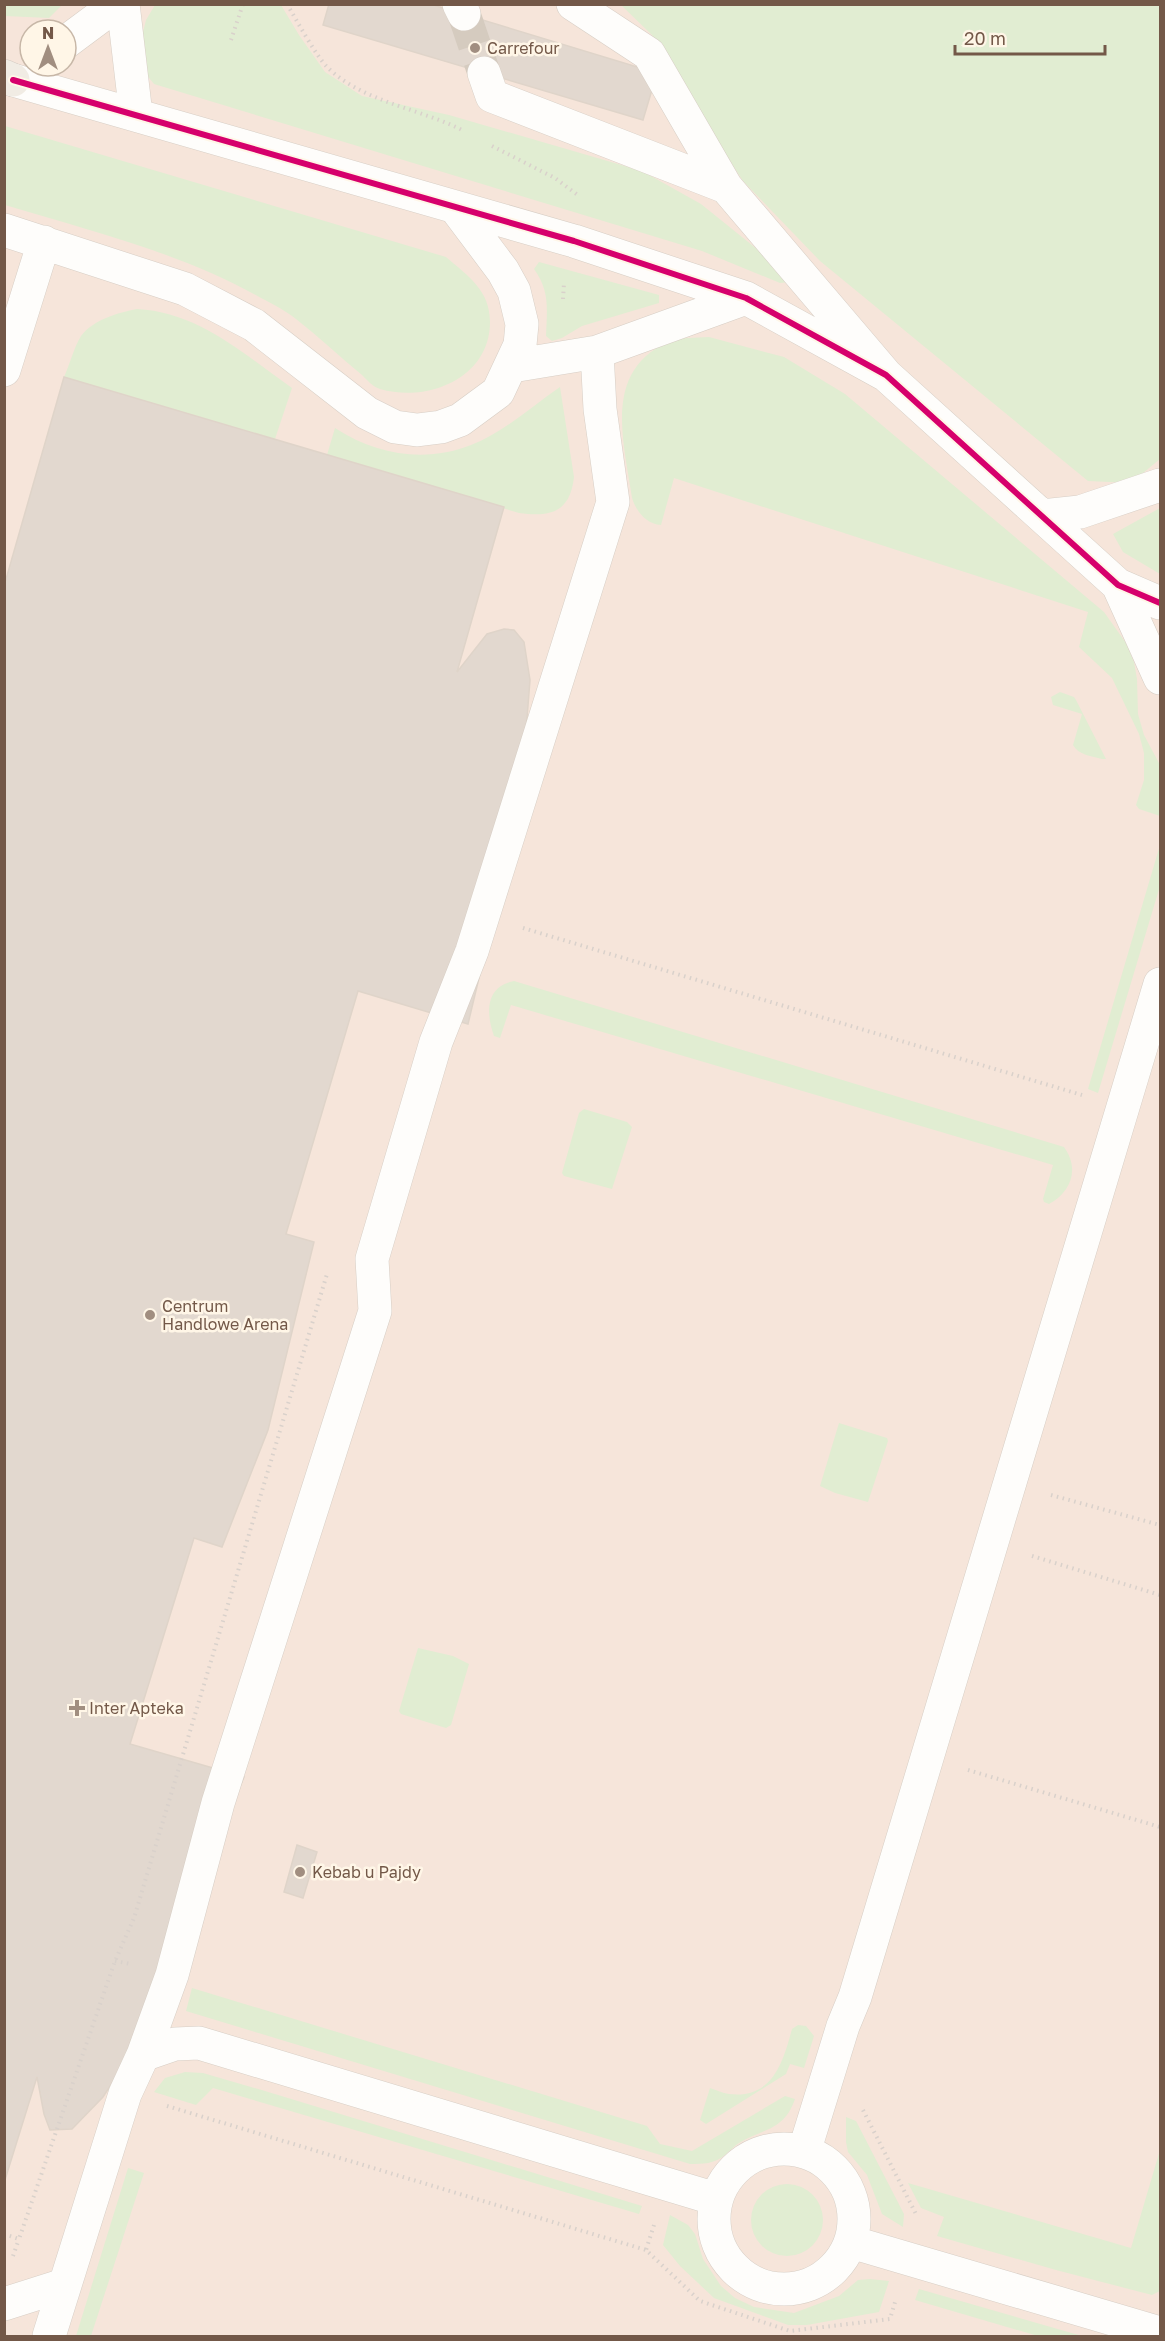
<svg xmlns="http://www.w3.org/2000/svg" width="1165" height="2341" font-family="'Golos Text',sans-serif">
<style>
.commercial{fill:#f6e5da;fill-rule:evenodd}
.green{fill:#e1edd2}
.building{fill:#e2d8cf;stroke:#dfd4c9;stroke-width:1.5}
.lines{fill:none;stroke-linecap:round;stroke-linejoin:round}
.minor-tunnel{stroke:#d5cbbf;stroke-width:33;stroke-dasharray:33 16;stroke-linecap:butt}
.minor-casing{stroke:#d7cec5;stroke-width:34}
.major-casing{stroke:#d5ccc4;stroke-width:34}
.path{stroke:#d9d1cb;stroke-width:4;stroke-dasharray:1.5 4.5;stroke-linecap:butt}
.minor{stroke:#fefdfb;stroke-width:33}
.major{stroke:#f1ece4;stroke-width:33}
.cycleway-casing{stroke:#fff6e7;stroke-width:10}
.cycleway{stroke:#d6006c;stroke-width:6}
.poi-dot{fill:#a18e80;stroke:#fff6e7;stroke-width:2}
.labels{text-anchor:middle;stroke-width:5;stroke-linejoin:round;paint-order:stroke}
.poi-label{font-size:16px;fill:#735848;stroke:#fff6e7;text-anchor:start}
</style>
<rect width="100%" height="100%" fill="#f6f1e7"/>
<path class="commercial" d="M5,5H663L1160,421V2336H5ZM30,30H66V66H30Z"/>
<path class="green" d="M5,4H62V5L49,18L5,16Z
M155,5H281L299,35L325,72L362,96L449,115L642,171L701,204L778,266L789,282L780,283L702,251L154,84L145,73L140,44L146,20Z
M621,5H1160V459L1131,483L1088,481L820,261L743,181L694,106L652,35Z
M5,126L446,257C468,276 490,290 490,322C490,378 428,403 380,389C373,387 367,380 362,375C340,357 319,337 296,319C286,311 273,304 261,298C182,253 91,231 5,205Z
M539,262L659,295V303L582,326L562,338L552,341L546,336C547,309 550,291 534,269Z
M137,309C198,312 244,354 292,388L275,439L64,377C70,364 74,347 81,336C94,319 118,313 137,309Z
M709,337L784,357L845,394L1104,612L1126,643L1134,662L1137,679L1138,714L1144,735L1160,765V816L1139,809L1136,805L1144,780V753L1139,734L1112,678L1079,647L1088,612L674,478L661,525C646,524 636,511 632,498C624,442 602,372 668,342C680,337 696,338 709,337Z
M560,387L574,477C570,513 550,517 519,513L327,455L335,428C376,455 426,463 471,445C503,433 532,406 560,387Z
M1160,508V574L1123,552L1113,534Z
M1060,692L1074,697L1076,700L1106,759H1102C1092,756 1078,755 1073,745L1082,714L1053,705L1051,697Z
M1160,845V886L1098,1093L1088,1089Z
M514,981L1064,1147C1080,1169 1071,1192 1049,1204L1044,1202L1043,1199L1053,1165L511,1005L500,1038L494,1036C486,1014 485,986 514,981Z
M584,1109L627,1122L632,1127L612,1189L564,1176L562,1173L579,1113Z
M839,1423L887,1438L888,1441L868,1502L835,1493L820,1486Z
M418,1648L453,1656L469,1664L451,1725L446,1728L401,1714L399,1711Z
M192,1988L647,2126L660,2144L692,2151L785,2096L795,2099C784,2131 764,2128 739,2143C734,2146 730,2151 725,2155C714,2164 703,2164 690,2164L186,2011Z
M798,2025L806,2026L814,2036L804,2068L790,2064L786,2074L706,2124L700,2120L710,2088C717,2090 722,2093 729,2094C773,2099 783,2062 792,2029Z
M185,2072L203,2073L265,2091L642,2206L639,2214L213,2088L196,2105L154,2092L165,2078Z
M846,2117L856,2121L904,2214L903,2227L882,2214L867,2175L848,2152L846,2142Z
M1160,2150V2291L1152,2295L1056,2270L937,2236L944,2217L921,2208L908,2183L1131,2248Z
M128,2168L144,2173L91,2336H76Z
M751 2220a36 36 0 1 1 72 0a36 36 0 1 1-72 0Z
M670,2215L688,2225L695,2234L703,2259L721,2286L735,2298L754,2307L794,2313L839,2296L858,2280L870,2279L889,2281L879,2312L807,2325H788L714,2298L680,2266L663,2245Z
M919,2289L1082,2336H1038L915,2300Z"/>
<path class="building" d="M329,4H430L657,73L643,120L323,25Z
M64,377L504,507L457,672L487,634L504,629L514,630L524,642L530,680L524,756L490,932L468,1024L358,991L286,1234L314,1242L268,1430L222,1547L194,1538L130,1744L244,1777L118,2074L103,2097L72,2129L50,2130L44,2114L37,2077L4,2183V586Z
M297,1845L317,1852L303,1898L284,1892Z"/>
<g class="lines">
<path class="minor-tunnel" d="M464,14L484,73"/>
<defs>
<path id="minor" d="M123,4L136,115
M459,4L464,14
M573,4L649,54L726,187L886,375L1118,585L1160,603
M66,42L117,4
M484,73L492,96L726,187
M13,80L574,241L746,298L886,375
M4,230L185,289L254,325L367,413L395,427L417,430L441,427L460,420L498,392L520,345L522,324L514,291L503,271L455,207
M512,366L597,352L746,298
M4,370L44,242
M1042,516L1080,512L1160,485
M1118,585L1160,678
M143,2055L175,2044L199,2043L716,2199
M714 2219a70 70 0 1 1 140 0a70 70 0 1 1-140 0Z
M804,2152L843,2026L855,1997L1160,984
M851,2242L1160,2333
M4,2304L64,2285
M49,2336L125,2094L143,2055L172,1975L218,1803L375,1311L372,1259L436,1042L472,951L613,502L600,409L597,352"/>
<path id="major" d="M4,76L13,80"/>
</defs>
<use href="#minor" class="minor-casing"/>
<use href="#major" class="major-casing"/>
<path class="path" d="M287,4C297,21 315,54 327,67C364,103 420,108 464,131
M231,40L243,4
M492,146L555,178L579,196
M563,299L564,283
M523,928L1082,1095
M1051,1495L1160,1525
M1032,1556L1160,1595
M968,1770L1160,1827
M115,1961L131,1964
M167,2106L646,2250
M863,2110L917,2216
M654,2225L646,2250L700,2301L790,2331L890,2319L896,2299
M4,2234L19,2239L115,1961L134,1918L327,1274
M13,2256L19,2239"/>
<use href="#minor" class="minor"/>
<use href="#major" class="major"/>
<defs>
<path id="cycleway" d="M13,80L574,241L746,298L886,375L1118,585L1160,603"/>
</defs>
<use href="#cycleway" class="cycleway-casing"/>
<use href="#cycleway" class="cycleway"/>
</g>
<g class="poi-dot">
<circle cx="475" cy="48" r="6"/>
<circle cx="150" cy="1315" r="6"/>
<path d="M74 1699h6v6h6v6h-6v6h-6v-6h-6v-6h6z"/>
<circle cx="300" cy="1872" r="6"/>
</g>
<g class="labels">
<g class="poi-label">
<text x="487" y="54">Carrefour</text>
<text x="162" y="1312">Centrum<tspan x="162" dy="18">Handlowe Arena</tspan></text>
<text x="89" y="1714">Inter Apteka</text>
<text x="312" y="1878">Kebab u Pajdy</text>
</g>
</g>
<rect width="1165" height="2341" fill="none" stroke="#735848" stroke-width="12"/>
<g transform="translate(48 48)"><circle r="28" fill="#fff6e7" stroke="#c7b7a7" stroke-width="1.5"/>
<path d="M0-4.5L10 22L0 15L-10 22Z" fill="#a18e80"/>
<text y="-9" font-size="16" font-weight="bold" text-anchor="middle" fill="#735848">N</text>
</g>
<path d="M955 45v9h150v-9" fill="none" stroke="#735848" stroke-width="3"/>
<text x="964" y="45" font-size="18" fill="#735848" stroke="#fff6e7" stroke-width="4.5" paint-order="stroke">20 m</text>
</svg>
